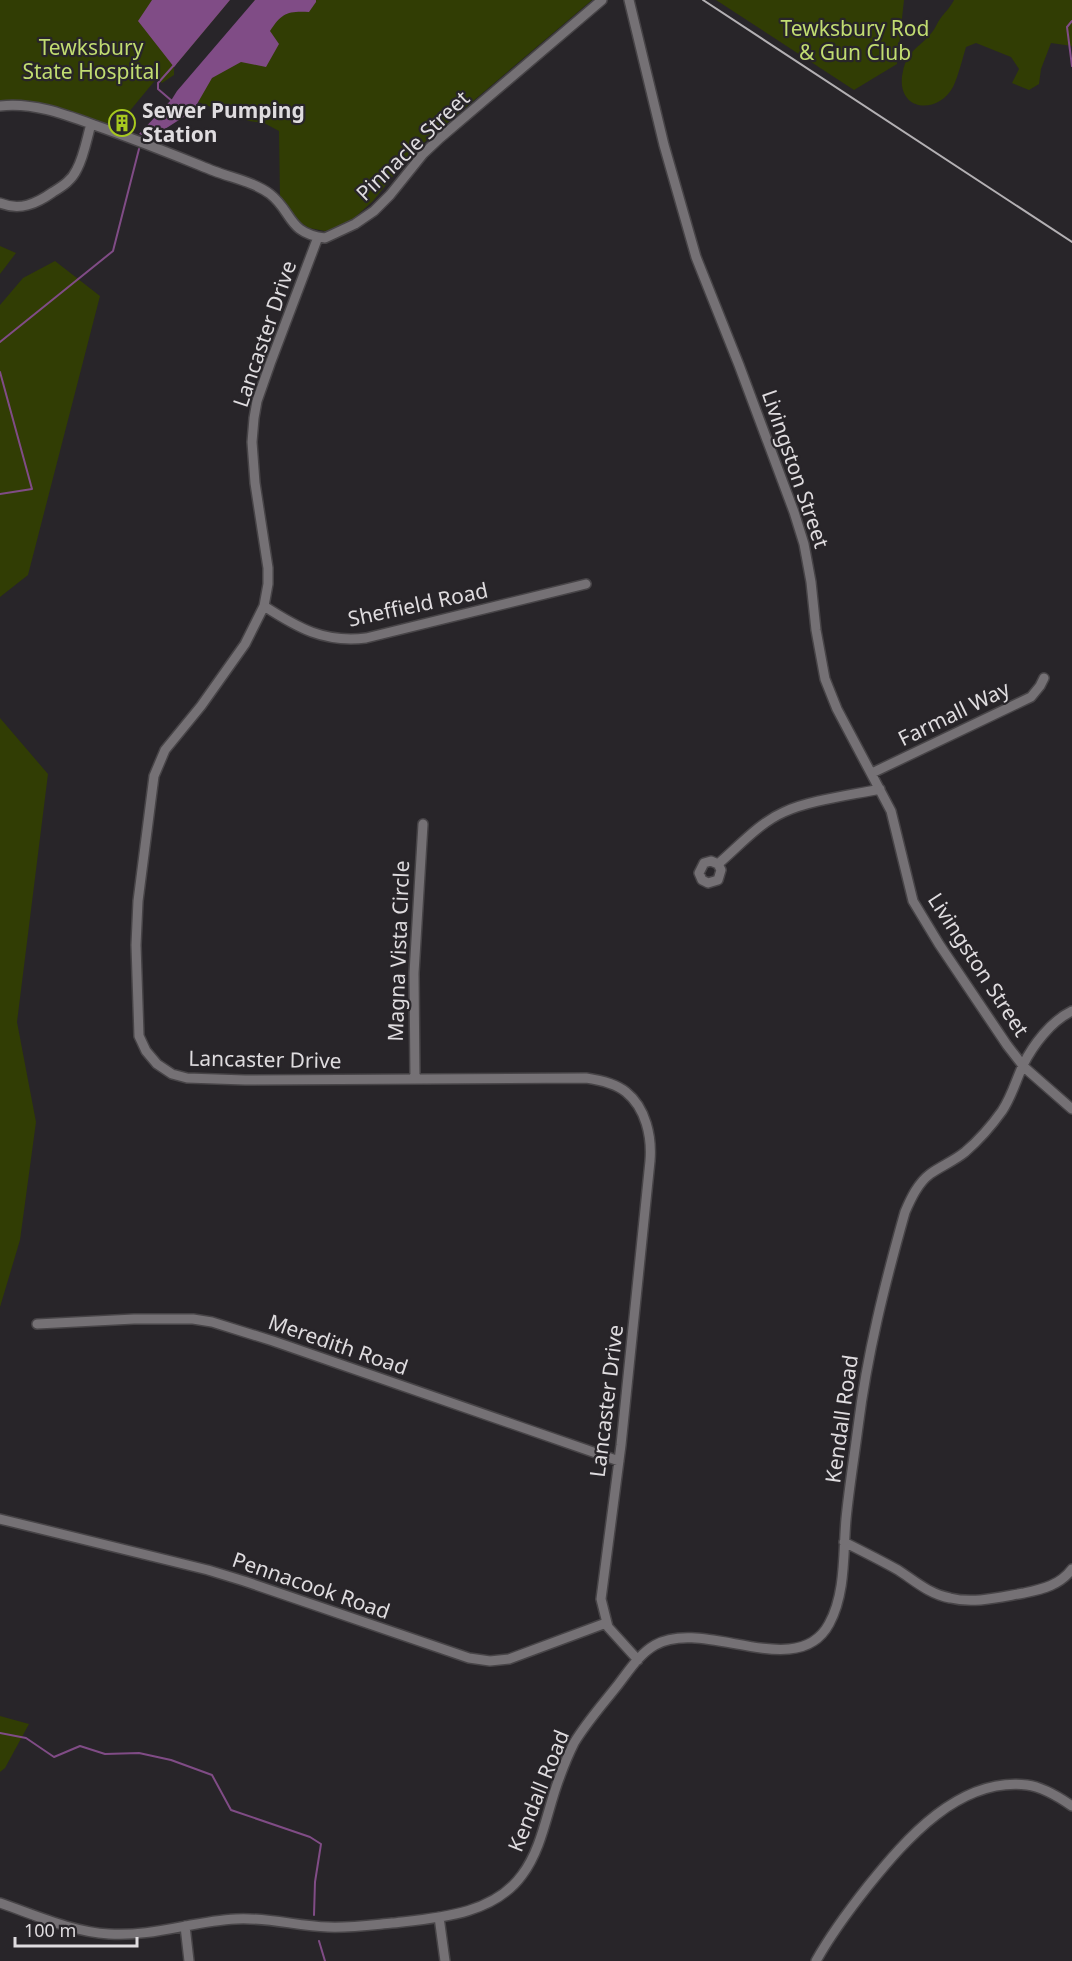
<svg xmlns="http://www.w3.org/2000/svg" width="1072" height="1961" font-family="'Noto Sans',sans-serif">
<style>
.green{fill:#313d04}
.water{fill:#804c86}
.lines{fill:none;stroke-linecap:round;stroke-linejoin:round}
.stream{stroke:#804c86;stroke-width:2}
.minor-casing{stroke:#474447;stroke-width:12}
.minor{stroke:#757175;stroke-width:9}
.rail{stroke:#b3b0b3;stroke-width:2}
.labels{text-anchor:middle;stroke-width:4.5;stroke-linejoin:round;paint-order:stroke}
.park-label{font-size:21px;fill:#c1dc71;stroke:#282529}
.poi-label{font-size:21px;font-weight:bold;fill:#dfdcdf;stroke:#282529;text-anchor:start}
.street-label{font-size:21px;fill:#dfdcdf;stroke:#282529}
</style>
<rect width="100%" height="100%" fill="#282529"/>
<path class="green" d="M0,0H230L174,67V75L162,83L157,78L114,130L27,102L0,100Z
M255,0H592L426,141L404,163L373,201L353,219L340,227L325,231L309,228L296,220L280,200L279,131L264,123L249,121L187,98Z
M716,0H904L897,64L854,90Z
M954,0H1072V46L1051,43L1041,69L1039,84L1029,90L1012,83L1019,69L1011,57L976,43L966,47C963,57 958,77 953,87C936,117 894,110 903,71C908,49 921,47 933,31C936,27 937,23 940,19C945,12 950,8 954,0Z
M0,246L16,253L0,274Z
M55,261L100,296L28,575L0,597V305L23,278Z
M0,718L48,774L17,1022L36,1122L20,1240L0,1307Z
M0,1716L29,1724L5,1768L0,1772Z"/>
<path class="water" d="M152,0H230L174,67L138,21Z
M255,0H316V2L309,12C287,11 282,13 270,31L279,44L266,67L241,62L212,78L193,111L151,138L139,134L172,99L177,91Z"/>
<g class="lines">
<path class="stream" d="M1072,21L1067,27L1072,66
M172,101L158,89V83L175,64
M0,342L113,251L139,149
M0,372L32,489L0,494
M0,1733L26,1738L54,1757L80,1746L105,1754L139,1753L171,1760L212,1775L231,1810L310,1837L321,1844L315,1882L314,1915
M319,1941L325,1961"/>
<defs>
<path id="minor" d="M629,0L664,145L696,257L739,365L794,512L804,544L811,582L816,630L825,679L837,709L891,811L913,901L939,944L1007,1045L1024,1067L1072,1109
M0,106C32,102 64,114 94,125C135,139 174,155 214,171C232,178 254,182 270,194C293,212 287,233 325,238L355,224L374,211L390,195L423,154L440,138L602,0
M0,203C20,211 36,204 53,192C63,186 72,180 77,169C84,156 87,138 91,124
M318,237L270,364L257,401L254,418L252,442L255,483L268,568V584L264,606L245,644L201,706L165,750L154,776L138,901L136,945L139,1036L146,1051L157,1064L172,1074L187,1078L245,1080L586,1078C600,1080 615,1083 626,1092C646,1108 652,1137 650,1161L621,1445L601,1599L608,1627L638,1660
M264,606C298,628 324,643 366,638L586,584
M872,773L1031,697L1040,686L1044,678
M718,864L721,870L718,880L708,883L702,880L699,873L704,863L711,861L718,864C739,846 759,823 784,812C810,800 852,795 880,789
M415,1079L414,973L423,824
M37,1324L134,1319H193L212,1322L273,1341L619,1461
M0,1519L208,1570L244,1581L469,1658L490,1661L509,1659L606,1623
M844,1542C862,1551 880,1560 898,1570C915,1581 929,1594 950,1598C974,1604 1000,1597 1024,1593C1043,1589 1060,1585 1072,1569
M0,1903C35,1915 72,1932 109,1934C153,1937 193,1921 236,1919C267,1917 297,1926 328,1927C349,1928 371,1925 392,1923C437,1918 493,1915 522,1875C543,1847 547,1809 560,1776C564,1765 569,1753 574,1743C586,1723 602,1705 617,1686C628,1672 639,1654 655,1645C704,1617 797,1683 829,1624C846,1593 843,1553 846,1519C849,1488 854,1458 858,1427C867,1354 885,1283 905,1212C911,1198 918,1183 930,1174C941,1166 954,1161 965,1152C979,1140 992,1125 1002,1111C1012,1096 1016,1080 1023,1065C1033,1045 1051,1021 1072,1011
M439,1917L445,1961
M185,1926L189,1961
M816,1961C831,1934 849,1910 868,1886C906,1839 959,1777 1027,1785C1043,1787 1059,1797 1072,1806"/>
</defs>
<use href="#minor" class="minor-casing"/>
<use href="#minor" class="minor"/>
<path class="rail" d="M703,0L1072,242"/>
</g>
<defs>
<symbol id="building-ring" viewBox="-11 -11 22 22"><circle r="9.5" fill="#282529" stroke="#a7c81f" stroke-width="1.5"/><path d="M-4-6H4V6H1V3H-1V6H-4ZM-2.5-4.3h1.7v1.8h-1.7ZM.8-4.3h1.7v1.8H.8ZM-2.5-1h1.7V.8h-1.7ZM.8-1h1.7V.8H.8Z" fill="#a7c81f"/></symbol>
</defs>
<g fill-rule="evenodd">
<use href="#building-ring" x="107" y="108" width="30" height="30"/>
</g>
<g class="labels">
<g class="park-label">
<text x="855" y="36">Tewksbury Rod<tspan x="855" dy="24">&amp; Gun Club</tspan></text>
<text x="91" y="55">Tewksbury<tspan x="91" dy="24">State Hospital</tspan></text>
</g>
<g class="poi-label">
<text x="142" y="118">Sewer Pumping<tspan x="142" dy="24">Station</tspan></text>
</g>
<g class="street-label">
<text transform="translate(413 146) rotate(-44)" y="7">Pinnacle Street</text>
<text transform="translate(265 334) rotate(-71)" y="7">Lancaster Drive</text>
<text transform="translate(795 469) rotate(71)" y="7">Livingston Street</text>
<text transform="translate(418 605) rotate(-12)" y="7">Sheffield Road</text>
<text transform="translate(954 714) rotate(-26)" y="7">Farmall Way</text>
<text transform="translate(399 951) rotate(-88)" y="7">Magna Vista Circle</text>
<text transform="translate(978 965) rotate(57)" y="7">Livingston Street</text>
<text transform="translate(265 1060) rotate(1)" y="7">Lancaster Drive</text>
<text transform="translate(338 1345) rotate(19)" y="7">Meredith Road</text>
<text transform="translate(607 1401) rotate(-83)" y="7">Lancaster Drive</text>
<text transform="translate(842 1419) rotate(-82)" y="7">Kendall Road</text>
<text transform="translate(311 1586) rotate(19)" y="7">Pennacook Road</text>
<text transform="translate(539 1791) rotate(-68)" y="7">Kendall Road</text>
</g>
</g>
<path d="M15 1937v9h122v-9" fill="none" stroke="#dfdcdf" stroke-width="3"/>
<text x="24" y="1937" font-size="18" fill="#dfdcdf" stroke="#282529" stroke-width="4.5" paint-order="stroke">100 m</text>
</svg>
